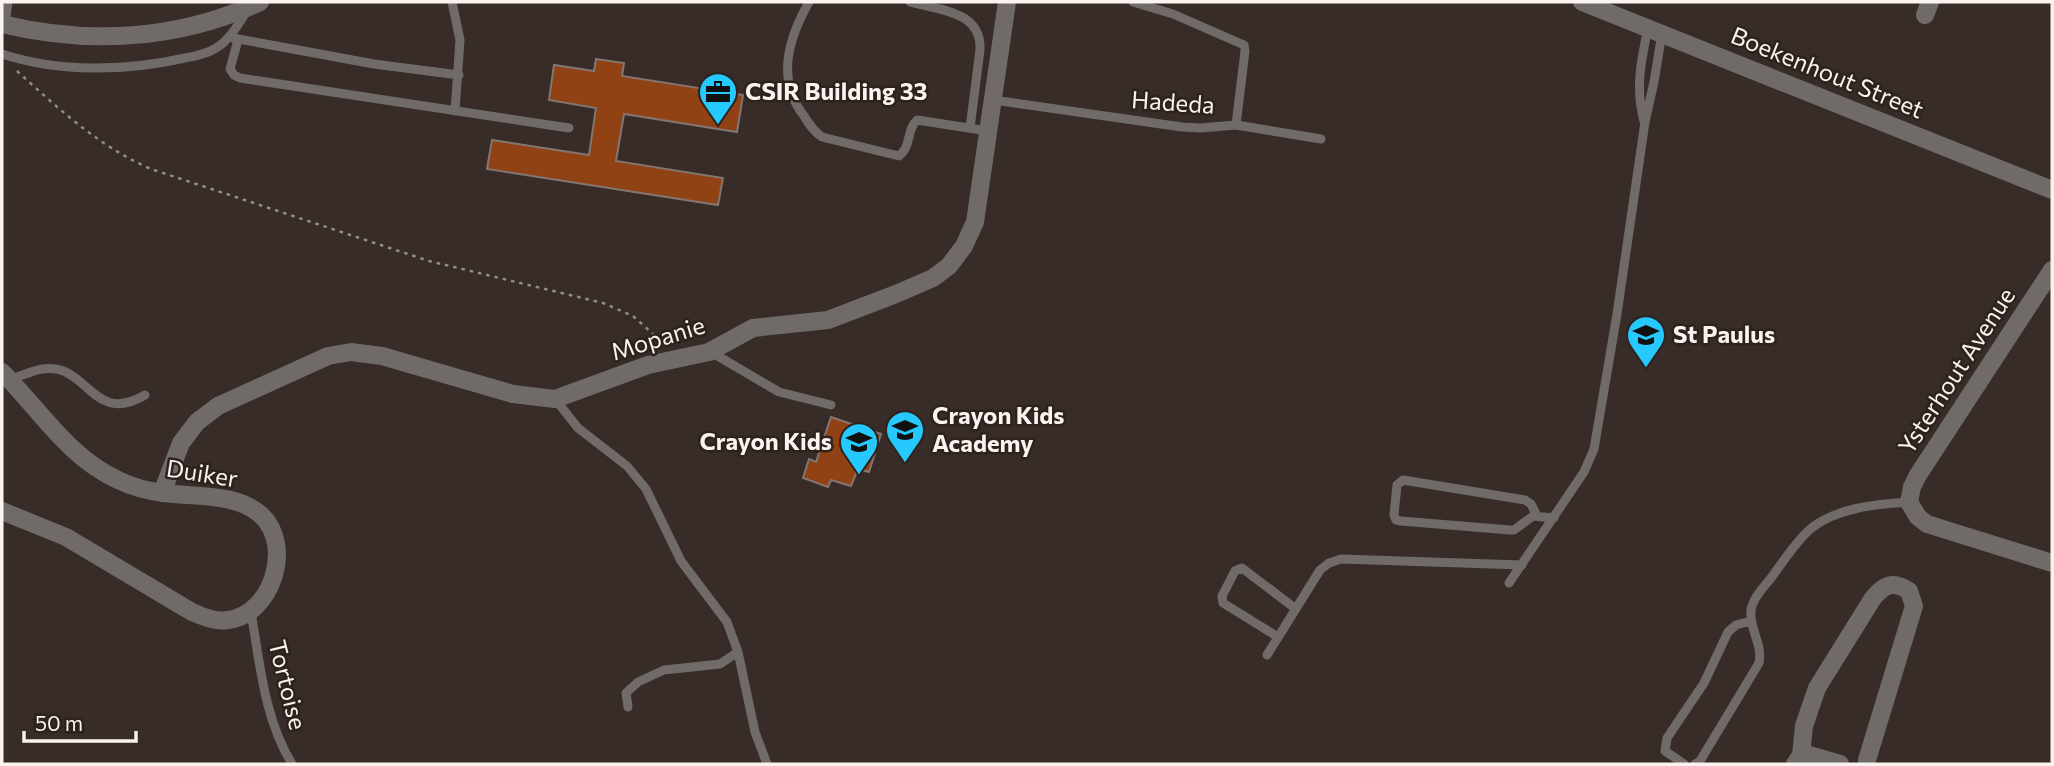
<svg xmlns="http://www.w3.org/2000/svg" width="2054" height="766" font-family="Commissioner,sans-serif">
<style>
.building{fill:#904214;stroke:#83756f;stroke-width:2}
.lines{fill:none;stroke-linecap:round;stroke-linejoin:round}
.path{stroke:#958c88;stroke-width:2.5;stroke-dasharray:3.5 5;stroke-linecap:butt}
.service{stroke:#706b68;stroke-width:9}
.minor{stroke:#706b68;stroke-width:18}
.labels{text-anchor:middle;stroke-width:5;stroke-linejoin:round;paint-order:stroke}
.street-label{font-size:24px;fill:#faf3ef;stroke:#2d221d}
.poi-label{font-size:24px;font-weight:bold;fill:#faf3ef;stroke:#2d221d;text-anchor:start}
</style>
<rect width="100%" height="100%" fill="#372c27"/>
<path class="building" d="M596,59L624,63L622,76L743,95L737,132L624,114L616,161L723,178L718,205L487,169L492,140L589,155L596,108L549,100L554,65L594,71Z
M831,417L881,434L869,472L858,469L851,486L831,480L828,487L803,478L809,459L816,462Z"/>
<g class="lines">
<path class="path" d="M17,71C59,109 98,146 151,169L429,261L603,303L633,316L664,344"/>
<path class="service" d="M452,2L460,40L455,111
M809,2C788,39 776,80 804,116C809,124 814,132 822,137L899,156C912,146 906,130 917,120L988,131
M910,2C939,10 982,11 980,50L970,128
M5,25L8,2
M233,38L374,64L459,75
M238,40L230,69L234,75L240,78L569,128
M2,54C60,73 127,71 185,58C196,56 207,54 216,48C230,40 239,23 247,11
M993,100L1182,127L1200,128L1236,125L1245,51L1244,45L1173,14L1133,2
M1644,121C1635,88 1641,61 1648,28
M1236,125L1321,139
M711,352L779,392L831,405
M10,381C16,376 24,375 31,372C88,351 87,429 145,395
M555,399L578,428L627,466L646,489L681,561L727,622L738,652L755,732L767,764
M1537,516L1531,504L1525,500L1403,480L1397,485L1394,515L1396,520L1401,521L1510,530H1514L1533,516L1554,518
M1509,583L1584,472L1594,449L1617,314L1645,122L1654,82L1662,33
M251,612C260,664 264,718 292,764
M1278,637L1223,603L1222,596L1235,571L1242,568L1296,609
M1267,655L1320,570L1329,563L1341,559L1522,565
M628,707L626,693L638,682L664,670L720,664L738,652
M1684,764L1665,751L1667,738L1704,683L1728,632L1736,625L1751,621
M1695,764L1700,761L1759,663C1763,644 1749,629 1751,611C1752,598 1766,585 1774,574C1784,560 1794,545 1807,532C1832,508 1876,504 1909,502"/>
<path class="minor" d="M1582,2L2052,190
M1925,15L1930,2
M2,24C88,45 179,40 260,2
M2052,270L1918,475L1912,487L1909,502L1918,517L1927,524L2052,563
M2,372C40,410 68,457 118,480C132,487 148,491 164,493C194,497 237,493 261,515C294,545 272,615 228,620C215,622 204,617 192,612L66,537L2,511
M162,493L181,443L197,422L218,406L328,356L351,352L382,356L513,394L555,399L648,365L709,352L753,328L828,320L896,294L933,278L949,266L964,246L975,222L1007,2
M1802,753L1840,764
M1795,764L1801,755L1804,726L1817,688L1873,598C1884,585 1893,580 1909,591L1914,606L1867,760"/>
</g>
<defs>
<symbol id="office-pin" viewBox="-11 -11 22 30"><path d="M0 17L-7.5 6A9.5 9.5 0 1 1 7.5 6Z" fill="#25c9fe" stroke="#2d221d"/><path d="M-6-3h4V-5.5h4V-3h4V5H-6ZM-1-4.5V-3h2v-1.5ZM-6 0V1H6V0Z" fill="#111"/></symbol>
<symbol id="school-pin" viewBox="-11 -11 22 30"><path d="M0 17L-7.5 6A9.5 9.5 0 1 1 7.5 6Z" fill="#25c9fe" stroke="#2d221d"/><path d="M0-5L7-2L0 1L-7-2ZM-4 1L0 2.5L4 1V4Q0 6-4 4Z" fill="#111"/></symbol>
</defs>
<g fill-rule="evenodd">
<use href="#office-pin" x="696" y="70" width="44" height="60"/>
<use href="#school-pin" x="1624" y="313" width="44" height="60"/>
<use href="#school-pin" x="883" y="408" width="44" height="60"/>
<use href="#school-pin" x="837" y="420" width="44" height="60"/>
</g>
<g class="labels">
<g class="street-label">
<text transform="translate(1827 73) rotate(22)" y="8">Boekenhout Street</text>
<text transform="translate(1173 103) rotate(4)" y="8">Hadeda</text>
<text transform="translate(658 339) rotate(-17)" y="8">Mopanie</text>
<text transform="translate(1957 371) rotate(-57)" y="8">Ysterhout Avenue</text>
<text transform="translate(202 474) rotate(9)" y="8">Duiker</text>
<text transform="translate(287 685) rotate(76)" y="8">Tortoise</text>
</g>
<g class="poi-label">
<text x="745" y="100">CSIR Building 33</text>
<text x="1673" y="343">St Paulus</text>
<text x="932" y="424">Crayon Kids<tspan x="932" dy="28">Academy</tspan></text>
<text x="832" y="450" text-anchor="end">Crayon Kids</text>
</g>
</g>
<rect width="2054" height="766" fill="none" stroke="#faf3ef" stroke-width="7"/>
<path d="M24 731v10h112v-10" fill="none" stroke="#faf3ef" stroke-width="3.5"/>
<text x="35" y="731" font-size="21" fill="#faf3ef" stroke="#2d221d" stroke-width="5" paint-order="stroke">50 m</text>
</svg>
